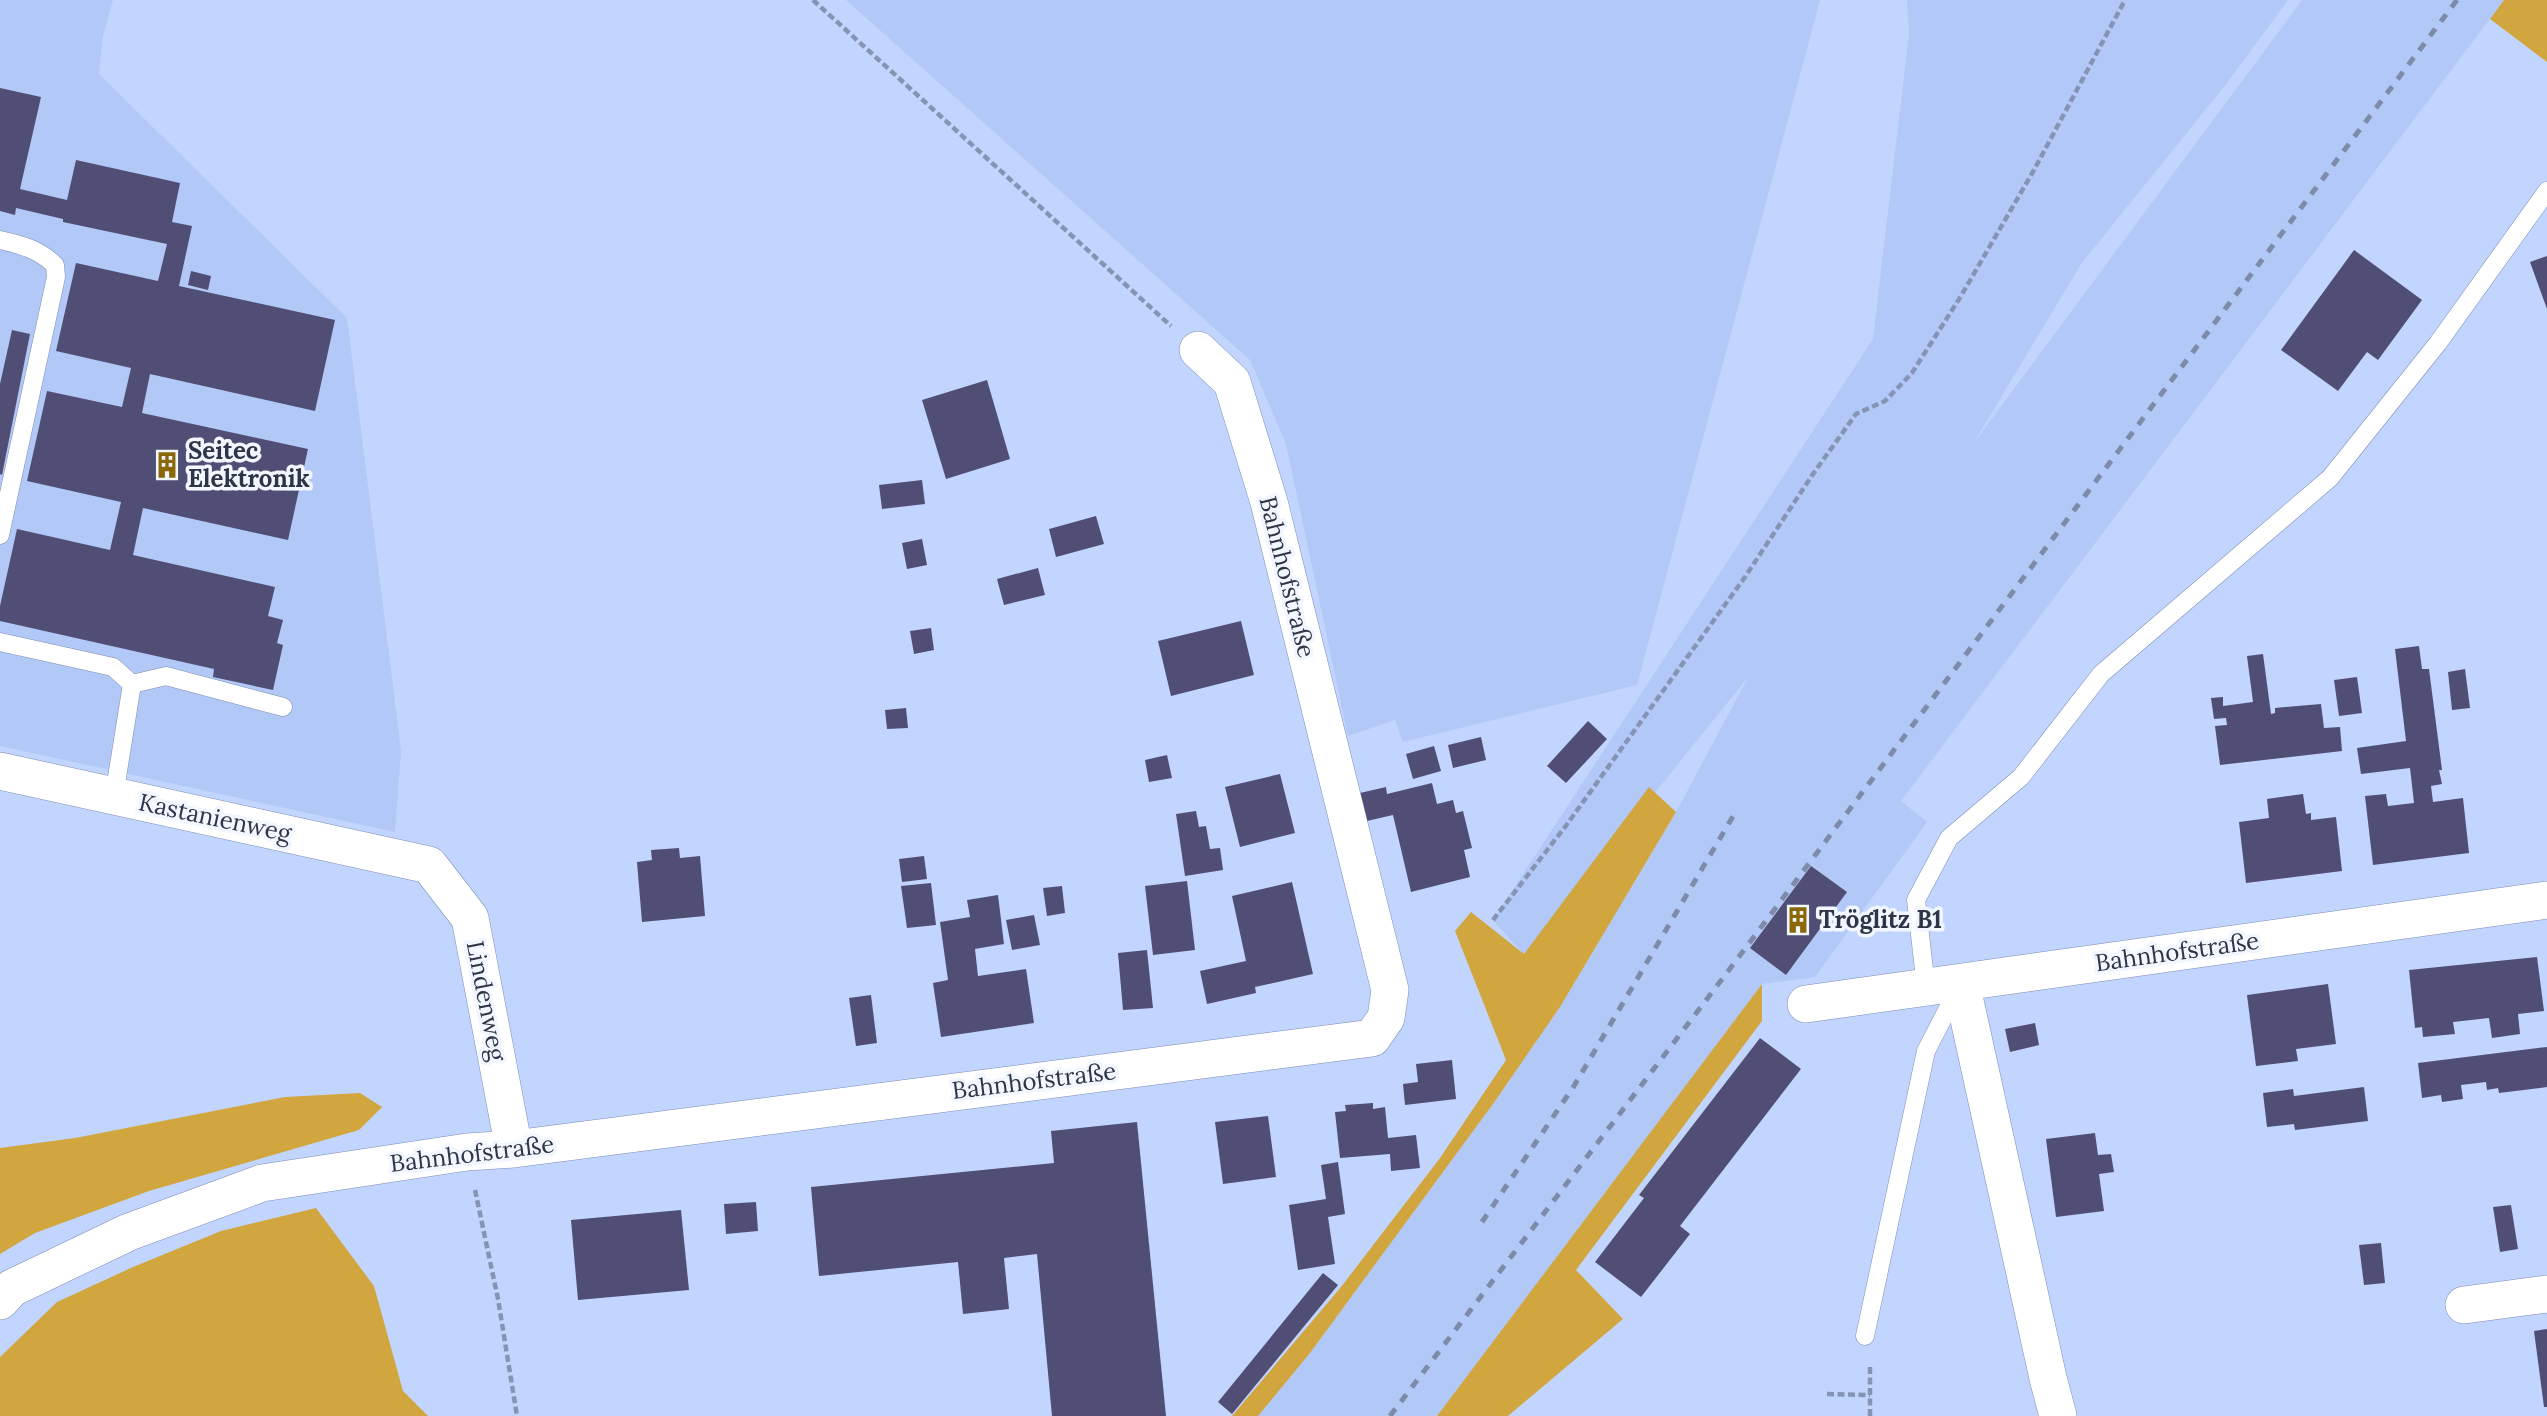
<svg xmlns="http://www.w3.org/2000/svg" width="2547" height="1416" font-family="Lora,serif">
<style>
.built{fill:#b2c8f7}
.green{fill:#d1a63f}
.building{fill:#504e74}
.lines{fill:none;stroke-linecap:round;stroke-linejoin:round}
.service-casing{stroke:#7b8db3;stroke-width:19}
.minor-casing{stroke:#7b8db3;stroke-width:38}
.path{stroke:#8694b4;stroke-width:4.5;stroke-dasharray:7 3.5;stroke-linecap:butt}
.service{stroke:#fff;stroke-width:18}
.minor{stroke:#fff;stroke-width:37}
.rail{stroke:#7d8aa8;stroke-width:5;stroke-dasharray:9 9;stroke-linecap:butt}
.labels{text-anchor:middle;stroke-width:7;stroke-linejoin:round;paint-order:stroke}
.poi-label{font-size:24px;font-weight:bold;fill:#2e3546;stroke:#f2f6ff;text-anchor:start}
.street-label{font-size:24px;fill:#2e3546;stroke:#f2f6ff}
</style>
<rect width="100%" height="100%" fill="#c2d5ff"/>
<path class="built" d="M0,0H113L103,36L99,74L347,318L401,751L395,832L0,746Z
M846,0H1820L1637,685L1403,742L1395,720L1348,736L1286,444L1250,360Z
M1907,0H2288L2227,83L2081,264L1973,444L2302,0H2504L1901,801L1927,822L1815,977L1762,984L1437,1416H1258L1310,1353L1493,1104L1560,1007L1676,812L1749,676L1524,955L1493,920L1873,339L1909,34Z"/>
<path class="green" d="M2504,0H2547V62L2490,19Z
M1649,787L1676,812L1560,1007L1493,1104L1310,1353L1258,1416H1232L1341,1287L1440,1158L1506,1060L1455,931L1471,912L1524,954Z
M1762,984V1021L1576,1270L1623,1319L1508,1416H1437Z
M360,1093L382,1107L359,1130L149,1191L35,1233L0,1254V1148L75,1138L285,1097Z
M316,1208L374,1286L403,1391L428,1416H0V1357L57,1302L133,1267L221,1231Z"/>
<path class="building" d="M0,88L41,97L20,189L67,200L76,160L180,183L172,222L192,226L179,286L335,320L315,411L150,374L142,413L308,449L288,540L143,508L133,555L275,587L268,616L283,620L277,643L283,645L273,690L213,677L214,669L0,621V606L17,529L110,550L121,502L27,481L47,391L122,407L131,368L56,351L76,263L158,281L167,244L63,222V219L16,208L15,215L0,211Z
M2354,250L2422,300L2378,360L2367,352L2338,391L2281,350Z
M2547,256V309L2530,262Z
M191,271L211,276L208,290L188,285Z
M12,330L30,334L2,475L0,474V384Z
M987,380L1010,459L946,479L922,400Z
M922,480L925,504L882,509L879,485Z
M1096,516L1104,544L1056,557L1049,529Z
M922,539L927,565L907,569L902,543Z
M1038,568L1045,595L1004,605L997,579Z
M1241,621L1254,675L1171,696L1158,641Z
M931,628L934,650L914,654L910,631Z
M2419,646L2422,669H2429L2442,770H2439L2442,784L2431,786L2433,802L2463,798L2469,853L2373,865L2365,796L2386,794L2388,806L2414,803L2410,768L2361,774L2357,748L2406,741L2395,649Z
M2263,654L2271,714L2275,713V708L2321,704L2324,728L2340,727L2342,751L2220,765L2215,726L2227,725L2226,718L2214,719L2211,698L2223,697V706L2253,702L2247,656Z
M2465,669L2470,708L2452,710L2448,672Z
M2357,677L2362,713L2339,716L2334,680Z
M906,708L908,728L887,729L885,710Z
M1588,721L1607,739L1566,783L1547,766Z
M1481,737L1486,760L1453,768L1448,745Z
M1434,746L1441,771L1413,779L1406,754Z
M1167,755L1172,778L1149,782L1145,760Z
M1280,774L1295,833L1240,847L1225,787Z
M1432,783L1437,804L1453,800L1456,813L1463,811L1472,848L1464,850L1470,877L1411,892L1393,815L1367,821L1360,793L1386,787L1387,794Z
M2303,794L2306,814L2311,813V820L2336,817L2342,871L2246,883L2239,822L2269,818L2267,799Z
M1196,811L1199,827L1206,826L1210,849L1220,848L1223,870L1185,876L1176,814Z
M679,848L680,858L700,856L705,916L642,922L637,862L652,860L651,850Z
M924,856L927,879L902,882L899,859Z
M1811,866L1847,892L1786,975L1750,948Z
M1187,881L1195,950L1153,955L1145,886Z
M1292,882L1313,974L1255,987L1256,993L1207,1004L1200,971L1246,961L1232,896Z
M931,883L936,925L907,928L901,886Z
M1062,886L1065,913L1047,916L1043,888Z
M998,895L1004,944L975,949L978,976L1026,969L1034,1023L941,1037L933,983L948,980L940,922L970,917L967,900Z
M1034,915L1040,945L1012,950L1006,920Z
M1147,950L1153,1008L1123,1010L1118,953Z
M2537,957L2544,1011L2518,1014L2520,1034L2492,1038L2489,1018L2453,1022L2455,1034L2423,1037L2422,1027L2415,1028L2409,970Z
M2328,984L2336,1044L2296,1049L2298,1061L2256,1066L2247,995Z
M871,995L877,1043L856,1046L849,998Z
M2035,1023L2039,1045L2010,1052L2005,1029Z
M1760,1038L1801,1069L1680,1226L1690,1234L1641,1297L1595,1262L1644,1198L1639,1195Z
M2547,1047V1087L2499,1093L2498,1088L2487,1090L2486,1082L2461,1085L2463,1099L2442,1102L2441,1095L2422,1098L2418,1063Z
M1452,1060L1456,1099L1405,1105L1403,1084L1418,1082L1416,1064Z
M2364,1087L2368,1121L2295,1130L2294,1124L2267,1127L2263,1093L2293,1089L2294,1096Z
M1373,1103V1109L1385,1107L1388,1138L1416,1135L1420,1168L1391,1171L1390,1154L1340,1158L1335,1112L1346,1111L1345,1105Z
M1268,1116L1276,1177L1223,1184L1215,1122Z
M1137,1122L1166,1416H1052L1037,1254L1004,1258L1009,1309L963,1314L958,1262L819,1276L811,1187L1054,1163L1051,1131Z
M2095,1133L2098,1155L2111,1154L2114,1172L2099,1174L2104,1211L2056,1217L2046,1139Z
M1338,1162L1345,1214L1328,1217L1335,1264L1298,1270L1289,1205L1326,1199L1321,1165Z
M756,1202L758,1231L726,1234L724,1204Z
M2511,1205L2518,1249L2500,1252L2493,1207Z
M681,1210L689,1290L578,1300L571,1220Z
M2381,1243L2385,1283L2364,1285L2359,1245Z
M1323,1273L1338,1285L1232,1414L1218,1402Z
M2547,1329V1407H2544L2534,1331Z"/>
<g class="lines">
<defs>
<path id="service" d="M0,240C22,245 38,249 55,265L56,277L0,535
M0,642L113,667L132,684L114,796
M132,684L166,676L283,707
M1926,987L1916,900L1949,838L2021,777L2101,674L2330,478L2438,343L2547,191
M1865,1336L1926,1051L1958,989"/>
<path id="minor" d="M0,771L429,865L470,918L514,1149
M1961,983L2048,1378L2058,1416
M1806,1004L2547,900
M0,1301L12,1288L129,1232L262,1183L467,1152L514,1149L1372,1038L1386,1018L1390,990L1269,502L1232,382L1198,350
M2464,1305L2547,1294"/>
</defs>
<use href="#service" class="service-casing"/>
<use href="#minor" class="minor-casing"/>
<path class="path" d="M813,0L1171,326
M1493,920L1565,827L1745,577L1813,474L1856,414L1885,401L1912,373L1961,296L2034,170L2125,0
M475,1190L498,1299L517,1416
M1827,1394L1870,1395
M1870,1416V1364"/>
<use href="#service" class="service"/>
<use href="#minor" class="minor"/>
<path class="rail" d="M1482,1222L1574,1086L1735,813
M1390,1416L1732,966L2457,0"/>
</g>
<defs>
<symbol id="building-bare" viewBox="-9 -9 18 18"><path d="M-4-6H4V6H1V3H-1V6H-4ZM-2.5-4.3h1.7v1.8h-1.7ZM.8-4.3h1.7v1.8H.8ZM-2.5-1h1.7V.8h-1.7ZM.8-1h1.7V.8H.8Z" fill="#8a6807" stroke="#f2f6ff" stroke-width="2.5" paint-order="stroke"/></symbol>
</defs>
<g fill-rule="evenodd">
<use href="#building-bare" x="148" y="446" width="38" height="38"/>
<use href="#building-bare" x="1779" y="901" width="38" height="38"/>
</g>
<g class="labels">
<g class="poi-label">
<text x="188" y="459">Seitec<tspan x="188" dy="28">Elektronik</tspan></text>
<text x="1819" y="928">Tröglitz B1</text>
</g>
<g class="street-label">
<text transform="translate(1287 577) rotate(76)" y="8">Bahnhofstraße</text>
<text transform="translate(215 818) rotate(12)" y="8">Kastanienweg</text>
<text transform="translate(2177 952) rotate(-8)" y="8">Bahnhofstraße</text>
<text transform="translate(486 1001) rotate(79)" y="8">Lindenweg</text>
<text transform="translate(1034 1081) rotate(-7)" y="8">Bahnhofstraße</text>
<text transform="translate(472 1154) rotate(-7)" y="8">Bahnhofstraße</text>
</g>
</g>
</svg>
